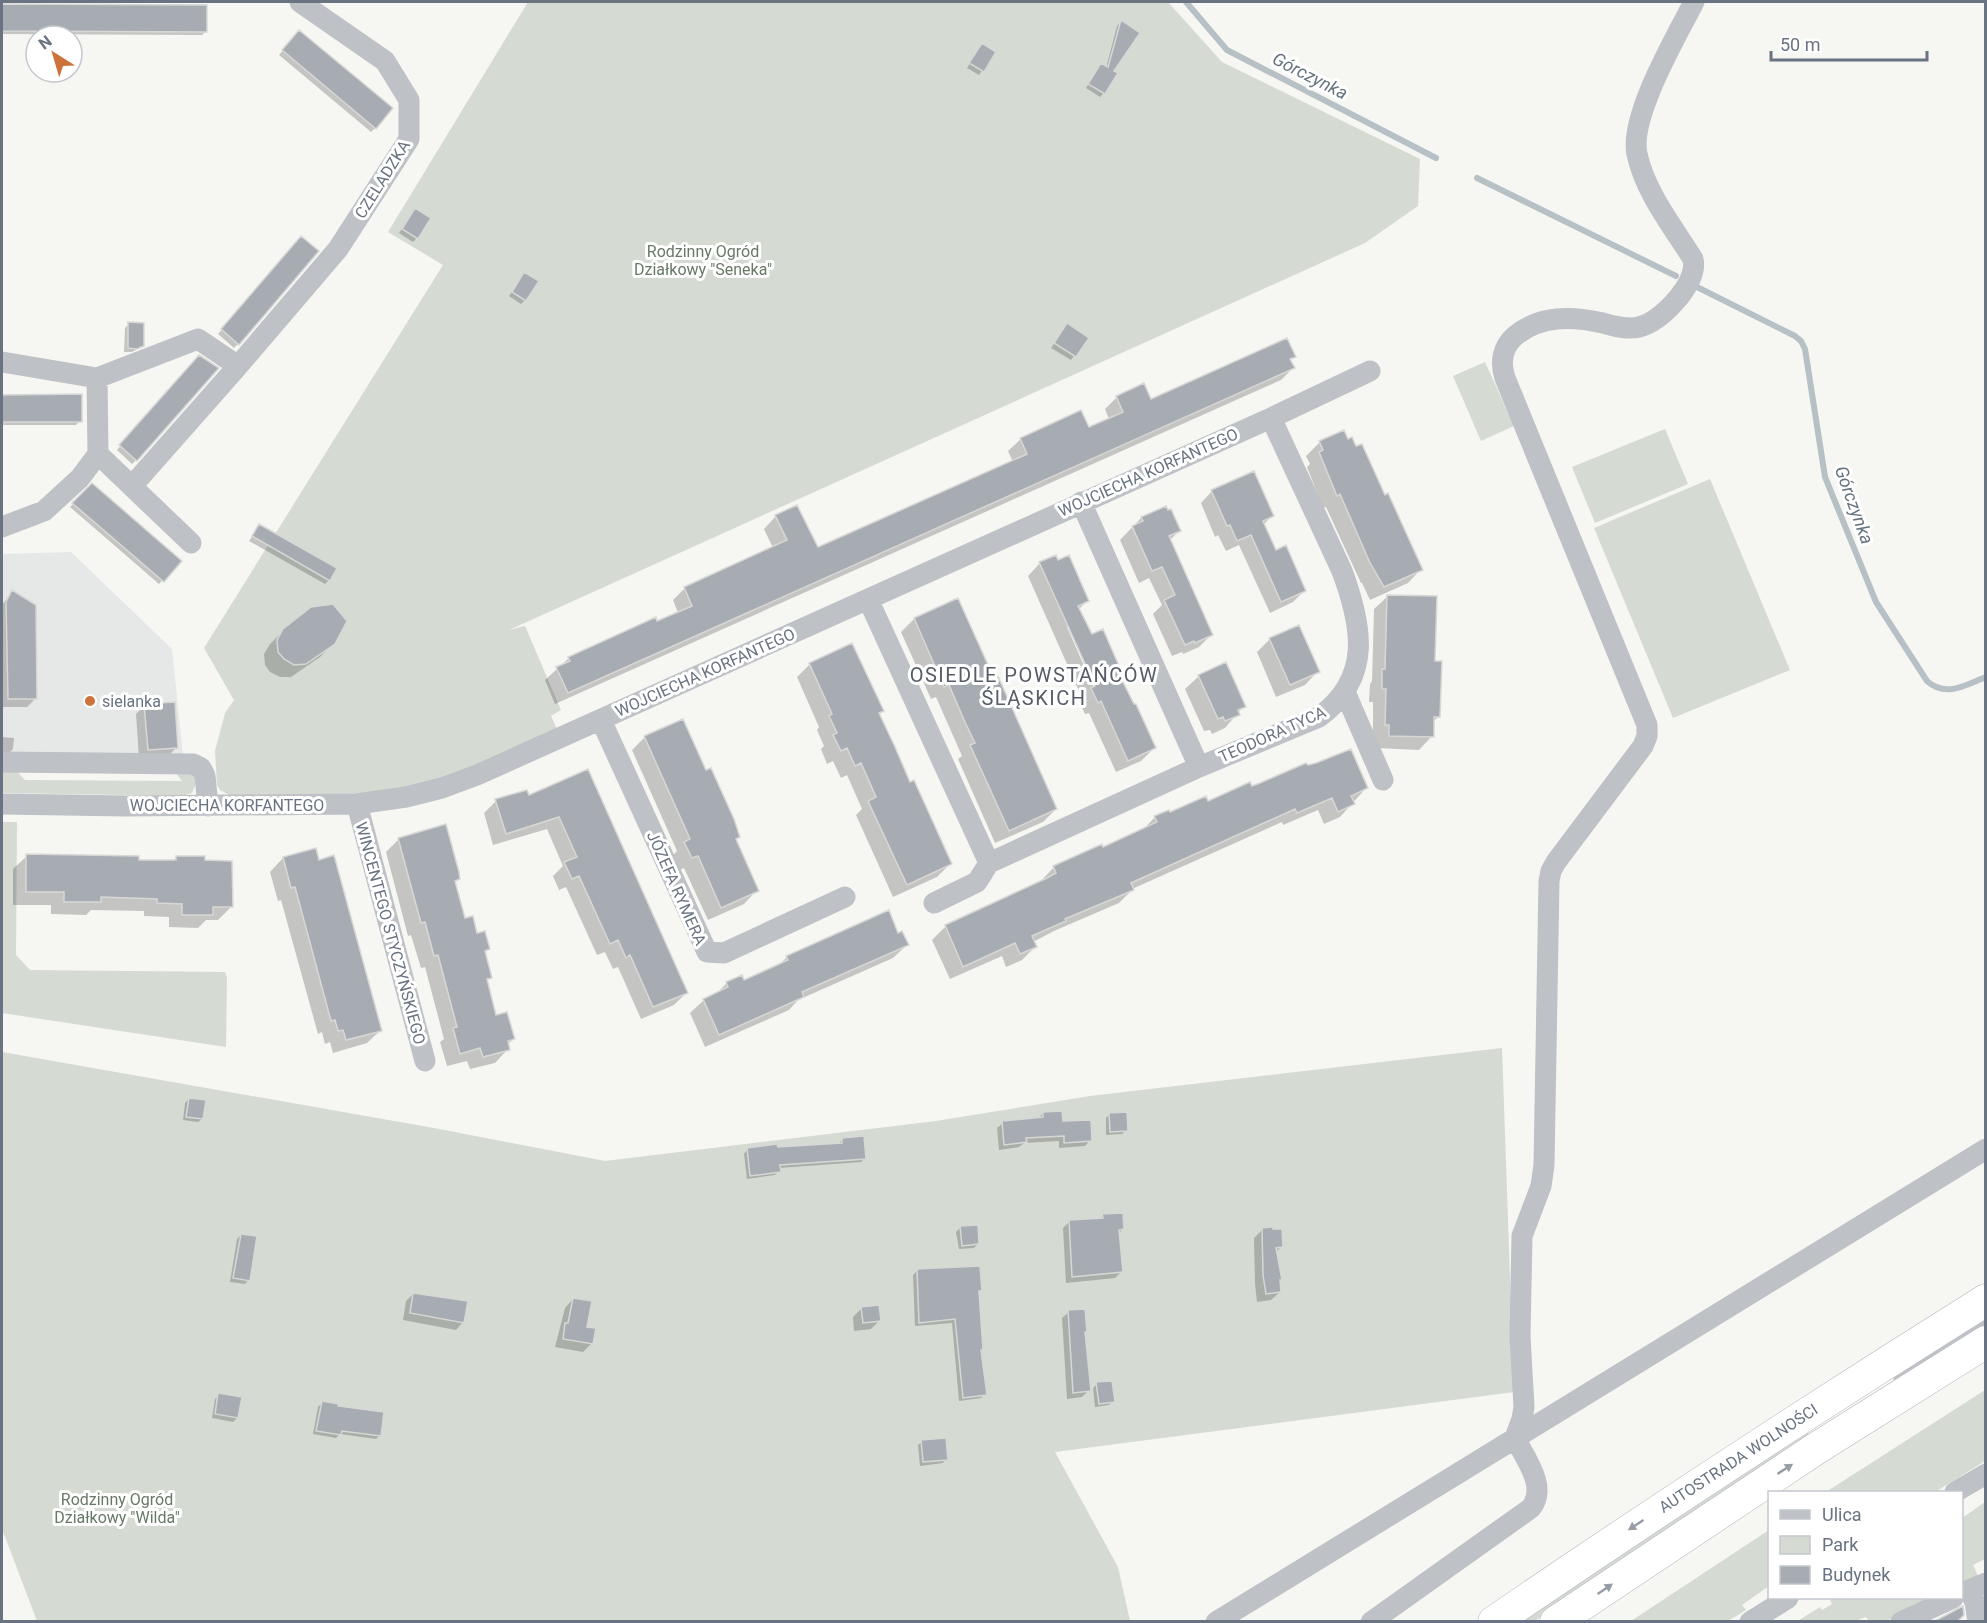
<svg xmlns="http://www.w3.org/2000/svg" width="1987" height="1623" font-family="Roboto,sans-serif">
<style>
.built{fill:#e6e8e7}
.green{fill:#d5dad3}
.shadow{fill:#0003;fill-rule:evenodd}
.lines{fill:none;stroke-linecap:round;stroke-linejoin:round}
.stream{stroke:#b7c0c5;stroke-width:6}
.building{fill:#a7acb3;stroke:#d7d8d6;stroke-width:1.5}
.highway-casing{stroke:#b2b4b8;stroke-width:33}
.minor{stroke:#bec1c5;stroke-width:21}
.highway{stroke:#fff;stroke-width:32}
.oneway{fill:#969da7}
.poi-dot{fill:#ce723b;stroke:#fff;stroke-width:2}
.labels{text-anchor:middle;stroke-width:6;stroke-linejoin:round;paint-order:stroke}
.street-label{font-size:16px;fill:#697381;stroke:#fff}
.park-label{font-size:16px;fill:#687967;stroke:#fff}
.poi-label{font-size:16px;fill:#697381;stroke:#fff;text-anchor:start}
.water-label{font-size:18px;font-style:italic;fill:#64737d;stroke:#fff}
.quarter-label{font-size:20px;letter-spacing:1.5px;fill:#565d67;stroke:#fff}
</style>
<rect width="100%" height="100%" fill="#f6f6f3"/>
<path class="built" d="M71,552L172,649L183,756L2,753V554Z"/>
<path class="green" d="M528,2H1168L1222,62L1420,159L1418,206L1365,243L509,630L525,626L561,710L551,716L557,729C508,750 459,777 406,788C352,800 288,795 231,796L220,790L217,785L215,751L225,713L234,700L204,648L443,265L388,232Z
M1485,362L1514,426L1481,441L1453,376Z
M1665,429L1688,484L1595,523L1572,467Z
M1710,479L1790,670L1673,718L1594,528Z
M2,767H13L25,780L182,781L175,772L188,769L197,781L192,793L183,796L5,793L2,792Z
M2,822H17L16,955L30,970L225,972L227,978L226,1047L2,1013Z
M1502,1048L1514,1392L1055,1452L1118,1567L1130,1621H37L2,1529V1052L434,1128L605,1161L936,1121L1090,1096Z
M1985,1390V1461L1935,1492H1826Z
M1808,1432L1809,1435L1807,1439L1535,1621L1516,1622Z
M1985,1502V1559L1973,1565L1979,1578L1962,1586V1518Z
M1769,1530V1586L1742,1605L1746,1610L1728,1621H1631Z
M1834,1598H1937L1886,1621H1869L1866,1617L1855,1621L1796,1622L1820,1607L1822,1610L1832,1604L1830,1600Z"/>
<path class="shadow" d="M2,5L206,6V31L202,35L2,34Z
M1121,22L1112,71L1104,93L1100,97L1086,88L1098,69L1106,68L1117,26Z
M296,35L375,128L371,132L279,55Z
M979,49L994,53L979,75L967,68Z
M415,210L417,238L413,242L399,233Z
M298,242L238,344L234,348L218,334Z
M524,274L525,300L521,304L509,296Z
M129,324L142,346L132,352H124L125,328Z
M1067,325L1087,338L1071,360L1051,348Z
M1294,356L1289,361L1293,368L1281,380L555,704L545,680L569,658L678,613L673,600L685,588L773,548L764,529L776,516L818,549L1013,462L1008,451L1021,439L1088,429L1109,419L1105,409L1117,397L1150,401Z
M195,361L136,460L132,464L117,450Z
M2,396H80V421L76,425H2Z
M1343,432L1421,569L1408,583L1370,600L1362,583H1361L1326,507L1323,508L1307,467L1310,464L1306,456L1319,443Z
M92,485L180,561L159,584L70,507Z
M1212,491L1272,516L1263,525L1275,552L1304,591L1293,602L1270,613L1239,545L1226,551L1218,535L1215,537L1201,503Z
M1166,508L1179,531L1169,541L1211,635L1199,647L1183,654L1182,652L1172,656L1153,614L1162,605L1149,578L1139,583L1120,540L1141,518Z
M259,526L329,580L325,584L249,541Z
M1040,563L1088,600L1078,610L1091,636L1119,677L1154,748L1141,761L1116,772L1089,713L1085,714L1079,701L1082,698L1028,576ZM1069,626L1099,692L1096,693L1067,627Z
M12,592L36,698L27,707H2V605Z
M1388,596L1433,662L1438,717L1433,722L1432,736L1419,750L1376,748V737H1373V702H1369L1370,684L1372,681L1374,609Z
M914,619L988,669L1056,809L1043,822L995,843L958,759L962,756L936,697L931,699L901,632Z
M284,630L334,643L320,657L291,677H280L270,672L265,665L264,654L270,644Z
M1270,639L1318,671L1305,685L1276,697L1257,652Z
M810,664L882,711L878,715L910,784L950,864L937,877L893,897L856,815L862,809L847,775L841,778L833,761L827,764L821,749L824,746L817,730L819,727L797,677Z
M1199,676L1244,706L1225,728L1212,734L1210,730L1204,731L1185,689Z
M145,705L177,747L168,756L139,758L136,714Z
M2,737L14,738L13,749L9,753H2Z
M645,737L706,772L739,837L735,840L757,890L744,904L708,920L684,868L678,871L672,856L677,851L632,750Z
M587,771L686,993L674,1005L641,1019L618,967L613,969L605,952L597,955L566,887L559,890L553,876L563,866L547,829L493,845L484,813L496,801L528,797Z
M1251,787H1367L1340,817L1324,824L1318,810L1283,825L1282,822L1132,889V890L1119,903L1054,931L1033,942L1035,947L1022,960L1006,967L1002,956L950,979L932,940L946,926L1041,882V881L1054,867L1103,849L1141,832L1155,817L1207,803Z
M399,839L459,879L454,883L464,919L488,949L484,953L490,978L486,982L495,1016L513,1039L507,1045L508,1049L495,1063L470,1069L467,1061L447,1066L440,1042L444,1039L425,967L421,968L411,935L408,936L386,852Z
M27,856L172,862L177,857L203,862L231,907L218,920H206L198,928L169,927V917L144,916V911L91,910L86,915L51,914V905H13V869Z
M283,858L318,861L381,1030L367,1043L333,1053L330,1042L325,1044L322,1032L318,1034L281,900L278,901L270,872Z
M898,935L907,945L893,958L798,1000L789,1010L705,1047L690,1013L704,1000L715,995L727,983L744,982L778,966L787,957Z
M189,1099L202,1119L198,1122L183,1120L185,1103Z
M1043,1113L1090,1140L1085,1146L1059,1148V1141L1024,1143L1019,1147L999,1150L997,1128L1003,1123L1038,1119Z
M1110,1114L1126,1130L1122,1134L1106,1135V1118Z
M842,1140L865,1158L861,1162L779,1168V1171L775,1175L747,1179L744,1154L747,1150L839,1143Z
M1103,1216L1123,1229L1118,1234L1122,1271L1115,1278L1066,1283L1063,1228L1069,1222L1099,1220Z
M960,1228L978,1244L974,1248L959,1249L956,1232Z
M1263,1229L1281,1247L1276,1252L1280,1292L1271,1300L1257,1302L1255,1284L1254,1238Z
M241,1235L248,1280L245,1284L230,1282L237,1239Z
M917,1271L981,1290L977,1294L980,1351L985,1394L981,1398L959,1401L952,1323L915,1326L913,1275Z
M413,1294L463,1322L456,1330L403,1320L406,1301Z
M573,1299L592,1343L583,1352L555,1347L565,1308Z
M861,1309L880,1320L871,1329L854,1331L853,1317Z
M1069,1312L1084,1333L1089,1390L1082,1397L1067,1399L1062,1318Z
M1097,1384L1113,1401L1109,1405L1095,1407L1093,1388Z
M219,1395L237,1418L233,1422L212,1418L215,1399Z
M322,1403L336,1407L380,1435L376,1439L340,1434L336,1438L313,1434L318,1407Z
M922,1442L946,1459L943,1463L920,1466L918,1445Z"/>
<g class="lines">
<path class="stream" d="M1186,2L1227,50L1436,158
M1477,178L1676,276
M1697,287L1795,336L1801,341L1805,349L1825,477L1876,602L1927,681C1946,698 1965,685 1986,677"/>
</g>
<path class="building" d="M2,4L207,5V32L2,31Z
M1121,20L1140,33L1114,71L1118,73L1105,94L1088,84L1101,63L1108,67Z
M299,30L393,108L376,129L282,50Z
M982,43L996,52L984,72L969,63Z
M415,208L431,218L418,239L402,229Z
M301,236L319,251L239,345L221,329Z
M524,272L539,281L526,301L512,292Z
M128,322L144,323V346L137,349L128,348Z
M1067,323L1089,338L1076,357L1054,343Z
M1287,338L1296,357L1290,359L1295,368L568,693L556,667L570,661L568,657L656,617L657,621L692,606L684,587L787,540L775,515L797,505L818,547L1027,454L1020,438L1081,410L1089,427L1123,412L1116,396L1144,383L1151,399Z
M199,355L219,368L137,461L119,445Z
M82,394V422H2V395Z
M1344,430L1348,439L1352,437L1356,446L1362,444L1385,495L1388,493L1423,570L1384,587L1370,563L1340,494L1337,496L1319,452L1323,450L1319,441Z
M1254,471L1274,516L1263,521L1276,550L1286,545L1306,591L1281,602L1251,535L1237,541L1230,525L1227,526L1211,490Z
M92,483L182,561L164,582L72,503Z
M1166,506L1168,510L1171,509L1181,531L1169,536L1213,635L1195,643L1194,641L1185,645L1164,600L1175,595L1162,567L1152,571L1132,526L1143,521L1141,517Z
M259,524L337,568L330,581L252,536Z
M1056,555L1058,560L1069,555L1089,601L1078,606L1092,634L1103,629L1123,675L1120,676L1134,704H1136L1156,748L1128,761L1101,701L1098,703L1091,688L1095,686L1039,562Z
M12,590L36,605L37,699H8L6,602Z
M1387,595L1437,596L1435,661H1442L1440,717H1434V737L1389,736V725H1385L1386,689H1382V669H1385Z
M958,598L989,667L993,665L1057,809L1009,831L970,745L975,743L965,722L949,685L944,687L914,618Z
M333,604L347,621L335,644L306,664L294,665L284,659L278,652L277,640L283,629L311,607Z
M1299,625L1320,672L1290,685L1269,638Z
M852,643L884,711L879,713L895,747L910,782L914,780L952,864L907,885L868,801L876,797L861,763L855,766L847,748L841,751L833,735L837,733L829,716L832,714L809,663Z
M1226,662L1246,707L1238,710L1240,715L1225,721L1223,717L1218,719L1198,675Z
M175,702L178,748L148,750L144,704Z
M683,719L706,770L711,768L734,819L740,837L736,839L759,891L721,908L698,856L692,858L684,842L690,839L644,736Z
M1351,749L1368,788L1351,796L1355,804L1338,812L1332,798L1297,813L1295,809L1131,883L1134,890L1065,919L1066,921L1032,936L1037,947L1020,954L1015,943L963,967L945,925L1047,878L1056,873L1053,866L1102,844L1103,847L1157,822L1154,816L1169,810L1170,812L1206,796L1208,801L1250,782L1252,786L1260,783L1306,763L1308,765L1316,763Z
M588,769L688,993L653,1007L630,955L626,958L618,940L610,944L579,876L572,879L564,862L577,857L559,817L506,834L495,799L527,790L529,795Z
M446,824L459,872L460,879L455,881L465,918L473,916L477,933L485,931L490,949L485,951L492,978L487,979L496,1015L507,1012L515,1039L508,1041L510,1050L483,1057L480,1048L460,1054L453,1028L457,1027L438,955L434,956L425,922L421,923L398,838Z
M316,848L319,860L334,855L382,1031L346,1040L343,1030L338,1031L335,1020L331,1021L295,887L291,888L283,857Z
M26,854L139,856V860H176V856H205V860L232,861L233,907H213V915H182V904L157,903V899L101,897V902H64V892H26Z
M889,910L898,933L902,931L909,945L802,992L804,997L719,1035L703,999L728,987L726,982L742,975L744,980L788,960L786,956Z
M189,1098L206,1100L203,1119L186,1117Z
M1062,1111L1063,1121L1091,1120L1092,1141L1064,1143V1136L1026,1138L1027,1142L1004,1145L1002,1121L1043,1117V1112Z
M1127,1112L1128,1131L1110,1132L1109,1113Z
M864,1136L866,1159L780,1165L781,1172L750,1176L747,1148L777,1144L778,1147L842,1143V1138Z
M1123,1213L1124,1229L1119,1230L1123,1272L1072,1277L1069,1220L1103,1218L1102,1214Z
M978,1225L979,1244L962,1246L960,1226Z
M1273,1227V1229H1282L1283,1247L1276,1248L1282,1280H1280L1281,1292L1266,1294L1263,1275L1262,1228Z
M241,1234L257,1236L250,1281L233,1278Z
M980,1266L982,1291H979L983,1350H981L987,1395L963,1398L955,1319L919,1323L917,1269Z
M413,1293L468,1301L464,1323L410,1313Z
M573,1298L592,1301L587,1327L596,1328L593,1344L563,1339L565,1323H568Z
M879,1305L881,1321L863,1323L861,1307Z
M1085,1309L1087,1332H1085L1091,1391L1073,1393L1068,1310Z
M1112,1381L1115,1402L1099,1404L1096,1382Z
M218,1393L242,1397L238,1418L215,1414Z
M322,1401L339,1404L338,1406L384,1412L381,1436L342,1431L341,1435L316,1431Z
M946,1438L948,1460L923,1462L921,1440Z
M1963,1606L1964,1615L1957,1622H1933Z"/>
<g class="lines">
<defs>
<path id="highway" d="M1494,1622C1656,1511 1820,1404 1986,1300
M1556,1622L1817,1448L1986,1342"/>
</defs>
<use href="#highway" class="highway-casing"/>
<path class="minor" d="M2,362L97,378L198,339L238,366L338,249L409,139V100L385,61L300,2
M97,378L98,454L191,543
M132,486L238,366
M1081,502L1199,767
M2,527L44,511L80,478L98,454
M868,599L989,863
M1345,692L1383,780
M601,720L707,952L724,953L845,897
M2,762L193,764L201,768L205,776L208,806
M2,804L126,806L357,804L406,797L442,788L477,775L1271,418L1370,371
M357,804L425,1061
M934,903L977,882L989,863L1199,767L1319,717C1373,678 1362,625 1342,571L1271,418
M1904,1378L1979,1320
M1955,1492L1986,1474
M1216,1622L1986,1149
M1371,1622L1531,1508C1548,1487 1525,1458 1515,1438L1522,1419L1524,1407L1520,1336L1522,1236L1541,1186L1544,1165L1549,881L1551,871L1556,862L1643,746L1647,736V725L1505,378C1500,363 1502,347 1515,336C1540,315 1572,316 1603,323C1614,326 1628,330 1639,327C1655,323 1669,309 1679,297C1687,287 1696,272 1693,259C1673,227 1645,192 1637,154C1629,117 1676,37 1694,2
M1750,1622L1788,1598
M1901,1622L1953,1598
M1978,1622L1975,1602L1969,1590L1986,1583"/>
<use href="#highway" class="highway"/>
</g>
<defs><path id="oneway-solid" d="M-6-.8H1V-3.2L6.5 0L1 3.2V.8H-6Z" transform="scale(1.5)"/></defs>
<g class="oneway">
<use href="#oneway-solid" transform="translate(1785 1469) rotate(-33)"/>
<use href="#oneway-solid" transform="translate(1636 1525) rotate(147)"/>
<use href="#oneway-solid" transform="translate(1605 1589) rotate(-34)"/>
</g>
<circle class="poi-dot" cx="90" cy="701" r="6"/>
<g class="labels">
<g class="street-label">
<text transform="translate(382 179) rotate(-58)" y="6">CZELADZKA</text>
<text transform="translate(1148 472) rotate(-24)" y="6">WOJCIECHA KORFANTEGO</text>
<text transform="translate(705 672) rotate(-24)" y="6">WOJCIECHA KORFANTEGO</text>
<text transform="translate(1272 734) rotate(-24)" y="6">TEODORA TYCA</text>
<text x="227" y="811">WOJCIECHA KORFANTEGO</text>
<text transform="translate(677 888) rotate(66)" y="6">JÓZEFA RYMERA</text>
<text transform="translate(391 933) rotate(75)" y="6">WINCENTEGO STYCZYŃSKIEGO</text>
<text transform="translate(1738 1458) rotate(-33)" y="6">AUTOSTRADA WOLNOŚCI</text>
</g>
<g class="park-label">
<text x="703" y="257">Rodzinny Ogród<tspan x="703" dy="18">Działkowy "Seneka"</tspan></text>
<text x="117" y="1505">Rodzinny Ogród<tspan x="117" dy="18">Działkowy "Wilda"</tspan></text>
</g>
<g class="poi-label">
<text x="102" y="707">sielanka</text>
</g>
<g class="water-label">
<text transform="translate(1310 76) rotate(27)" y="6">Górczynka</text>
<text transform="translate(1854 505) rotate(70)" y="6">Górczynka</text>
</g>
<g class="quarter-label">
<text x="1034" y="682">OSIEDLE POWSTAŃCÓW<tspan x="1034" dy="23">ŚLĄSKICH</tspan></text>
</g>
</g>
<rect width="1987" height="1623" fill="none" stroke="#697381" stroke-width="6"/>
<rect x="1768" y="1491" width="195" height="108" fill="#ffffff" stroke="#c3c7cd" stroke-width="1.5"/>
<rect x="1780" y="1510" width="30" height="9" fill="#bec1c5" stroke="#c3c7cd" stroke-width="1.5"/>
<text x="1822" y="1521" font-size="18" fill="#697381">Ulica</text>
<rect x="1780" y="1536" width="30" height="18" fill="#d5dad3" stroke="#c3c7cd" stroke-width="1.5"/>
<text x="1822" y="1551" font-size="18" fill="#697381">Park</text>
<rect x="1780" y="1566" width="30" height="18" fill="#a7acb3" stroke="#c3c7cd" stroke-width="1.5"/>
<text x="1822" y="1581" font-size="18" fill="#697381">Budynek</text>
<g transform="translate(54 54) rotate(323)"><circle r="28" fill="#ffffff" stroke="#c3c7cd" stroke-width="1.5"/>
<path d="M0-4.5L10 22L0 15L-10 22Z" fill="#ce723b"/>
<text y="-9" font-size="16" font-weight="bold" text-anchor="middle" fill="#697381">N</text>
</g>
<path d="M1771 51v9h156v-9" fill="none" stroke="#697381" stroke-width="3"/>
<text x="1780" y="51" font-size="18" fill="#697381" stroke="#ffffff" stroke-width="4.5" paint-order="stroke">50 m</text>
</svg>
